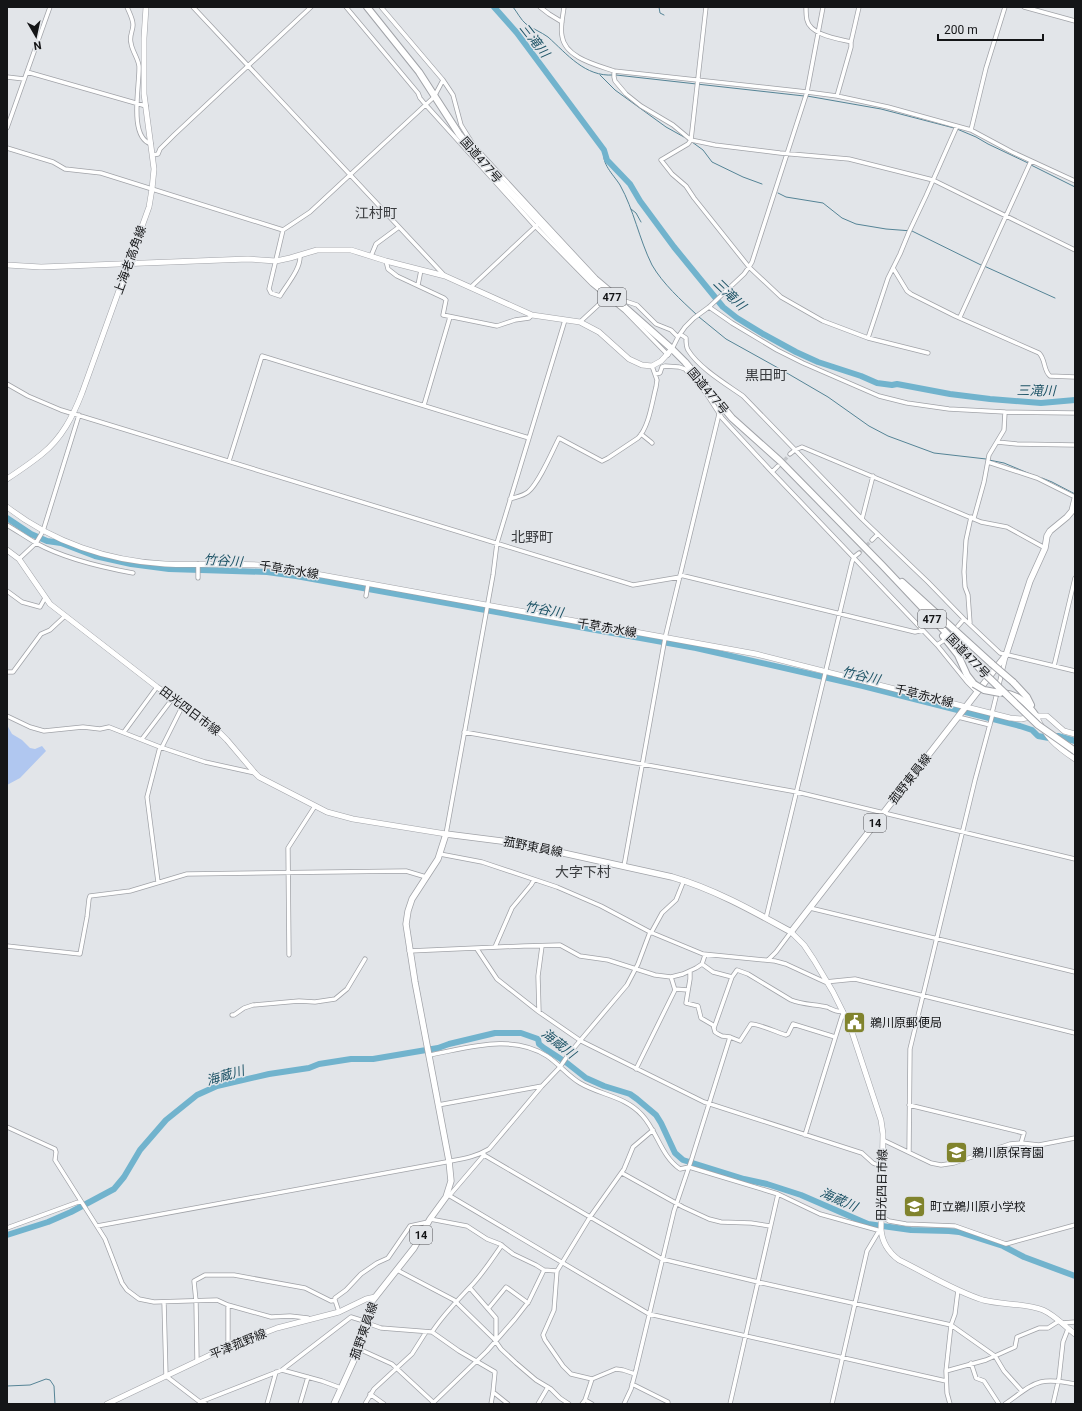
<svg xmlns="http://www.w3.org/2000/svg" width="1082" height="1411" font-family="Roboto,'Noto Sans JP',sans-serif">
<style>
.green{fill:#b0c7f0}
.lines{fill:none;stroke-linecap:round;stroke-linejoin:round}
.stream{stroke:#558496;stroke-width:1}
.river{stroke:#71b3cd;stroke-width:6}
.street-tunnel{stroke:#c3c6ca;stroke-width:3.5;stroke-dasharray:3.5 2;stroke-linecap:butt}
.street-casing{stroke:#a1a3a8;stroke-width:5}
.secondary-casing{stroke:#a1a3a8;stroke-width:6}
.primary-casing{stroke:#a1a3a8;stroke-width:7}
.highway-casing{stroke:#a1a3a8;stroke-width:8}
.street{stroke:#fff;stroke-width:3.5}
.secondary{stroke:#fff;stroke-width:5}
.primary{stroke:#fff;stroke-width:5.5}
.highway{stroke:#fff;stroke-width:6}
.highway-bridge-casing{stroke:#a1a3a8;stroke-width:8;stroke-linecap:butt}
.highway-bridge{stroke:#fff;stroke-width:6}
.labels{text-anchor:middle;stroke-width:3;stroke-linejoin:round;paint-order:stroke}
.shield{fill:#e2e5e9;stroke:#525356;stroke-width:1}
.shield-label{font-size:11px;font-weight:bold;fill:#141517}
.street-label{font-size:12px;fill:#141517;stroke:#e2e5e9}
.poi-label{font-size:12px;fill:#141517;stroke:#e2e5e9;text-anchor:start}
.water-label{font-size:13px;font-style:italic;fill:#1d5366;stroke:#e2e5e9}
.quarter-label{font-size:14px;fill:#393b3e;stroke:#e2e5e9}
</style>
<rect width="100%" height="100%" fill="#e2e5e9"/>
<path class="green" d="M7,725L12,734L22,740L30,748L35,749L42,746L46,751L20,778L7,785Z"/>
<g class="lines">
<path class="stream" d="M513,7C517,12 521,20 526,24C533,29 541,32 548,37C567,54 585,77 613,75
M659,7L660,13L664,15
M600,75L615,90L666,127L684,137
M616,75L804,96
M807,96L881,109L954,128
M957,129L976,137L988,144L1028,163
M692,142L703,150L712,162L743,177L762,184
M604,150C601,164 613,174 620,185C634,210 639,239 652,265C663,284 681,300 697,315
M1031,165L1075,187
M778,193L786,197L823,203L842,218L856,224L886,229L912,231L981,265
M631,209L636,213L641,222
M984,266L1055,298
M699,317L726,339L780,369L828,397L869,426L888,436L934,453L986,459
M989,460L1004,463L1035,476
M1042,478L1052,482L1075,494
M7,1386L30,1385L46,1379L50,1380L54,1386L55,1404"/>
<path class="river" d="M494,7L517,33L604,150L607,160L630,184L640,201L674,247L723,307L737,318L763,334L796,352L818,362L861,376L877,383L892,385L897,384L950,394L990,399L1041,403L1075,400
M7,518L31,534L47,541L61,543L95,556L131,564L169,569L267,572L296,576L696,648L863,686L1020,726L1032,730L1038,736L1049,738L1058,736L1075,741
M7,1235L48,1222L71,1212L114,1189L124,1177L140,1150L166,1120L197,1095L217,1086L269,1074L309,1068L319,1064L351,1059H373L438,1048L449,1044L495,1033H521L538,1039L539,1044L544,1048L567,1063L586,1078L604,1086L630,1094L637,1099L656,1115L661,1123L675,1153L683,1160L744,1179L767,1184L801,1195L868,1224L911,1230L949,1231L959,1232L1003,1246L1024,1257L1075,1276"/>
<path class="street-tunnel" d="M781,464L790,454
M859,553L872,540"/>
<defs>
<path id="street" d="M127,7C129,12 133,19 133,25C133,31 129,36 131,43C132,51 138,58 139,66C140,85 128,137 151,144
M193,7L444,275
M346,7L418,93L420,98L425,104L535,226L592,284L625,311L668,355
M540,7L549,14L562,22
M564,7C563,16 560,27 562,36C565,58 597,65 614,71L807,92L837,96L888,107L971,130L1012,152L1075,181
M706,7L691,140L688,144L661,160L672,174L686,186L694,198L749,267L781,297L823,321L868,338L928,353
M806,7C806,11 806,16 807,20C810,35 839,39 851,42V47L837,96
M1024,7L1075,21
M851,42L859,7
M614,71V77L615,81L626,94L641,106L673,125L691,140L715,145L780,153L849,159L933,180L1075,250
M27,72L146,106
M7,77L24,79
M443,80L453,95L461,125L474,146L542,220L596,278L622,300L637,305L656,324L671,330L678,337
M7,128L50,7
M971,130L986,68L1005,7
M7,148L53,162L65,169L101,173L283,230
M153,155L158,154L160,149L174,135L311,7
M300,255C301,269 287,284 280,296L271,293L269,289L283,230L310,212L434,97L443,80L381,7
M371,256L376,244L399,227
M386,261L388,269L397,276L444,298L446,300L443,315L497,326L515,320L529,318L532,315
M893,268L907,291L911,294L955,316L1039,353C1046,360 1043,370 1050,376L1075,377
M418,285L421,270
M471,287L537,225
M709,307L732,323L777,350L803,363L879,396L907,403L949,409L1005,412L1075,413
M960,317L1031,161
M580,322L607,297
M680,334L686,338C686,342 686,347 688,350C699,368 726,384 743,396L862,519
M868,338L888,278L900,254L909,232L926,196L957,126
M672,349L678,337L685,327L694,318L709,307L744,274L749,267L752,262L807,92L823,7
M655,374L660,373L662,367L665,366L679,367L685,369L706,393L722,418L772,472L778,466
M7,384L28,396L61,410L633,585L680,577
M424,405L450,317
M641,434L651,442L652,443
M997,442L1017,444L1075,445
M790,454L795,450L802,447L981,522L1007,527L1045,548
M229,461L262,356L529,438
M988,462L1037,478L1075,497
M772,472L937,645L943,641
M873,476L862,519L928,582L964,619
M510,499C516,497 523,496 528,492C539,483 552,452 559,438L602,461L608,458L638,438C649,427 652,402 656,387L657,380L652,366
M974,518L984,482L989,455L1004,430L1005,412
M7,525C17,531 26,537 36,543C65,559 100,567 133,573
M872,540L877,535
M19,559L36,543L43,531L79,415
M198,564V578
M680,575L915,632L923,630
M7,591L22,602L40,607L45,598
M366,596L368,584
M970,623L968,595L965,587L964,572L966,540L971,517
M958,626L964,619L1000,653L1075,671
M937,645L967,682L977,692
M1054,666L1075,578
M7,672H13L41,634L50,630L65,616
M992,713L1006,656
M7,716L30,727L44,731L83,727L100,729L109,727L160,747L205,762L255,773
M958,717L990,725
M124,732L157,687
M464,732L797,792L1075,859
M142,739L173,698
M162,747L183,705
M446,834L493,575L497,543L565,320
M440,854L482,862L557,887L601,906L650,932L703,954L775,961L786,964L825,982L855,979L1075,1033
M624,866L665,638L719,414
M158,882L147,797L160,747
M810,908L1075,972
M766,918L852,562L854,557L859,553
M651,933L662,913L676,900L684,880
M7,946L80,954L87,917L89,899L90,896L130,891L187,874L406,871L426,877
M495,947L512,908L531,885L534,880
M477,949L497,979L539,1012L581,1041L704,1102L862,1153L873,1163L882,1167
M409,951L524,946L560,945L580,956L608,960L655,975L671,977L683,974L696,968L702,964L705,955
M289,955L288,848L315,806
M768,960L776,952L791,932
M702,964L713,972L732,977L737,970L748,974L791,1000C803,1005 815,1004 827,1007C832,1009 837,1013 843,1011
M690,972V979L686,1003L698,1006L701,1018L713,1025L715,1032L718,1034L722,1036L730,1037L740,1041L751,1024C756,1023 779,1033 786,1035L788,1034L793,1024L835,1037
M675,989L688,990
M539,1012L538,976L542,946
M232,1015H234L244,1008L253,1005L299,1001L315,1002L335,999L347,989L365,959
M714,1028L732,977
M429,1055C468,1048 512,1033 547,1056C559,1064 568,1076 580,1083C600,1095 625,1096 642,1115C657,1131 661,1156 680,1169L689,1167L778,1194L820,1214L881,1231
M636,1069L675,990L671,977
M438,1105L542,1086
M909,1105L1024,1133L1021,1143
M7,1127L55,1149L56,1152L55,1160L105,1239L122,1283L127,1290L139,1299L154,1302L217,1300L228,1305L271,1317L290,1316L308,1318
M805,1135L842,1016L844,1014
M883,1140L931,1163L941,1165L954,1163L1010,1144L1021,1143L1039,1145L1075,1138
M909,1152L910,1049L975,780L993,713
M484,1155L662,1259L758,1282L951,1325L995,1356L1004,1371L1022,1391
M622,1173L683,1207L709,1219L721,1222L751,1223L770,1226
M449,1196L484,1155V1154
M450,1196L649,1314L946,1381
M881,1216L889,1221L906,1224L955,1226L1006,1244L1075,1225
M430,1219L467,1226L487,1239L500,1244L513,1254L536,1265L544,1270L557,1271
M97,1226L446,1162C461,1159 476,1157 489,1149L542,1086L560,1067L568,1055L627,985L638,964L650,932
M7,1228L81,1201
M397,1270L454,1300L494,1339L501,1349L516,1363L536,1380L551,1389L560,1398L569,1404
M470,1288L496,1318V1339
M164,1302L166,1376L200,1402L206,1404
M488,1309L506,1287L528,1303
M339,1312L335,1300V1298L346,1290L361,1274L377,1263L388,1258L410,1226L428,1222
M367,1323L381,1328L432,1332L459,1351L495,1372L493,1392L508,1404
M1062,1323L1075,1322
M432,1332C443,1315 456,1302 470,1287C482,1275 492,1259 502,1245
M228,1347V1305
M359,1349L392,1364L433,1402
M197,1361L196,1301L194,1281L205,1275H234L305,1288L331,1301L335,1300
M971,1363L976,1378L984,1381L999,1404
M282,1370L322,1381L341,1388
M946,1371L986,1360L1015,1347L1017,1337L1039,1328H1048L1059,1321
M635,1374L623,1370L616,1369L592,1379L571,1374L563,1366L545,1340L543,1335L554,1310L557,1271L590,1217L624,1169L633,1147L653,1130
M632,1384L668,1402V1404
M370,1394L384,1404
M585,1400L592,1379
M200,1402L282,1370L351,1317L367,1322
M267,1404L276,1372
M300,1404L308,1377
M365,1404L374,1389L412,1354L426,1332
M432,1404L487,1351L515,1319L529,1301L544,1270
M491,1404L493,1392
M538,1404L548,1387
M582,1404L585,1400L592,1404
M624,1404L631,1389L636,1370L674,1211L692,1158L730,1037
M730,1404L778,1194
M832,1404L867,1251L879,1231
M950,1404L947,1393L946,1371L951,1325L955,1314L958,1290
M1005,1404C1035,1383 1037,1376 1075,1384
M1053,1404L1059,1378L1063,1342L1068,1329"/>
<path id="secondary" d="M7,265L41,267L248,259L276,261L290,258L317,250H351L386,261L445,276L532,315L580,322L599,332L629,359L642,365L652,366L661,361L672,349
M7,479C19,471 31,463 42,454C62,438 73,416 82,393L149,207L152,189L154,169L144,94V38L146,7
M7,507C52,542 108,561 165,564C201,566 236,562 272,566L756,654L1010,718L1021,719L1036,716H1047L1064,731L1075,734
M7,550L19,559L50,604L157,687L214,727L227,740L255,773L259,777L327,812L353,819L446,834
M1036,716C1047,738 1054,745 1075,759
M791,932L804,945L814,960L833,992L850,1026L881,1120L883,1134L881,1229C882,1243 888,1252 899,1260C926,1273 954,1291 983,1300C1002,1305 1024,1303 1043,1310C1056,1316 1064,1326 1075,1334
M107,1404L225,1348L277,1328L339,1312L366,1299L375,1297"/>
<path id="primary" d="M334,1404L359,1349L373,1300L414,1248L430,1219L446,1197L451,1181L449,1161L415,982L406,924L408,911L412,899L438,859L446,834L509,842L536,847L672,877C714,889 753,911 791,932L1006,655L1030,581L1045,548L1047,536L1050,531L1067,517L1072,511L1075,499"/>
<path id="highway" d="M367,7L419,72L459,134L483,163L587,274L672,349L685,362L732,418L780,461L882,565L983,672
M902,582L992,664
M943,636L958,655L967,675L974,684
M1013,682L1027,697L1031,705
M1003,693C1019,695 1027,703 1036,716"/>
</defs>
<use href="#street" class="street-casing"/>
<use href="#secondary" class="secondary-casing"/>
<use href="#primary" class="primary-casing"/>
<use href="#highway" class="highway-casing"/>
<use href="#street" class="street"/>
<use href="#secondary" class="secondary"/>
<use href="#primary" class="primary"/>
<use href="#highway" class="highway"/>
<defs>
<path id="highway-bridge" d="M992,664L1013,682
M983,672L1038,725L1075,751
M974,684L984,690L1000,693"/>
</defs>
<use href="#highway-bridge" class="highway-bridge-casing"/>
<use href="#highway-bridge" class="highway-bridge"/>
</g>
<defs>
<symbol id="civic-square" viewBox="-11 -11 22 22"><rect x="-9" y="-9" width="18" height="18" rx="4" fill="#80832d" stroke="#e2e5e9"/><path d="M-.6-6.5H3V-4.5H.6V-3L4-1V1h2V6H-6V1h2V-1L-.6-3ZM-1.2 2.5V6h2.4V2.5Z" fill="#fff"/></symbol>
<symbol id="school-square" viewBox="-11 -11 22 22"><rect x="-9" y="-9" width="18" height="18" rx="4" fill="#80832d" stroke="#e2e5e9"/><path d="M0-5L7-2L0 1L-7-2ZM-4 1L0 2.5L4 1V4Q0 6-4 4Z" fill="#fff"/></symbol>
</defs>
<g fill-rule="evenodd">
<use href="#civic-square" x="842" y="1010" width="25" height="25"/>
<use href="#school-square" x="944" y="1140" width="25" height="25"/>
<use href="#school-square" x="902" y="1194" width="25" height="25"/>
</g>
<g class="labels">
<g class="shield">
<rect x="598" y="288" width="28" height="18" rx="3"/>
<rect x="918" y="610" width="28" height="18" rx="3"/>
<rect x="864" y="814" width="22" height="18" rx="3"/>
<rect x="410" y="1226" width="22" height="18" rx="3"/>
</g>
<g class="shield-label">
<text x="612" y="301">477</text>
<text x="932" y="623">477</text>
<text x="875" y="827">14</text>
<text x="421" y="1239">14</text>
</g>
<g class="street-label">
<text transform="translate(481 160) rotate(49)" y="4">国道477号</text>
<text transform="translate(130 260) rotate(-70)" y="4">上海老高角線</text>
<text transform="translate(708 391) rotate(50)" y="4">国道477号</text>
<text transform="translate(289 570) rotate(9)" y="4">千草赤水線</text>
<text transform="translate(607 628) rotate(10)" y="4">千草赤水線</text>
<text transform="translate(968 656) rotate(46)" y="4">国道477号</text>
<text transform="translate(924 696) rotate(14)" y="4">千草赤水線</text>
<text transform="translate(190 711) rotate(37)" y="4">田光四日市線</text>
<text transform="translate(910 779) rotate(-52)" y="4">菰野東員線</text>
<text transform="translate(533 847) rotate(11)" y="4">菰野東員線</text>
<text transform="translate(882 1185) rotate(-89)" y="4">田光四日市線</text>
<text transform="translate(364 1331) rotate(-71)" y="4">菰野東員線</text>
<text transform="translate(238 1344) rotate(-22)" y="4">平津菰野線</text>
</g>
<g class="poi-label">
<text x="870" y="1027">鵜川原郵便局</text>
<text x="972" y="1157">鵜川原保育園</text>
<text x="930" y="1211">町立鵜川原小学校</text>
</g>
<g class="water-label">
<text transform="translate(535 40) rotate(52)" y="5">三滝川</text>
<text transform="translate(730 294) rotate(44)" y="5">三滝川</text>
<text transform="translate(1036 390) rotate(1)" y="5">三滝川</text>
<text transform="translate(223 560) rotate(4)" y="5">竹谷川</text>
<text transform="translate(544 609) rotate(10)" y="5">竹谷川</text>
<text transform="translate(861 675) rotate(13)" y="5">竹谷川</text>
<text transform="translate(559 1043) rotate(38)" y="5">海蔵川</text>
<text transform="translate(225 1075) rotate(-16)" y="5">海蔵川</text>
<text transform="translate(839 1199) rotate(24)" y="5">海蔵川</text>
</g>
<g class="quarter-label">
<text x="376" y="218">江村町</text>
<text x="766" y="380">黒田町</text>
<text x="532" y="542">北野町</text>
<text x="583" y="877">大字下村</text>
</g>
</g>
<rect width="1082" height="1411" fill="none" stroke="#141517" stroke-width="16"/>
<g transform="translate(36 36) rotate(171)" stroke="#e2e5e9" stroke-width="3" paint-order="stroke">
<path d="M0-3L7 15L0 10L-7 15Z" fill="#141517"/>
<text y="-6" font-size="11" font-weight="bold" text-anchor="middle" fill="#141517">N</text>
</g>
<path d="M938 34v6h105v-6" fill="none" stroke="#141517" stroke-width="2"/>
<text x="944" y="34" font-size="12" fill="#141517" stroke="#e2e5e9" stroke-width="3" paint-order="stroke">200 m</text>
</svg>
